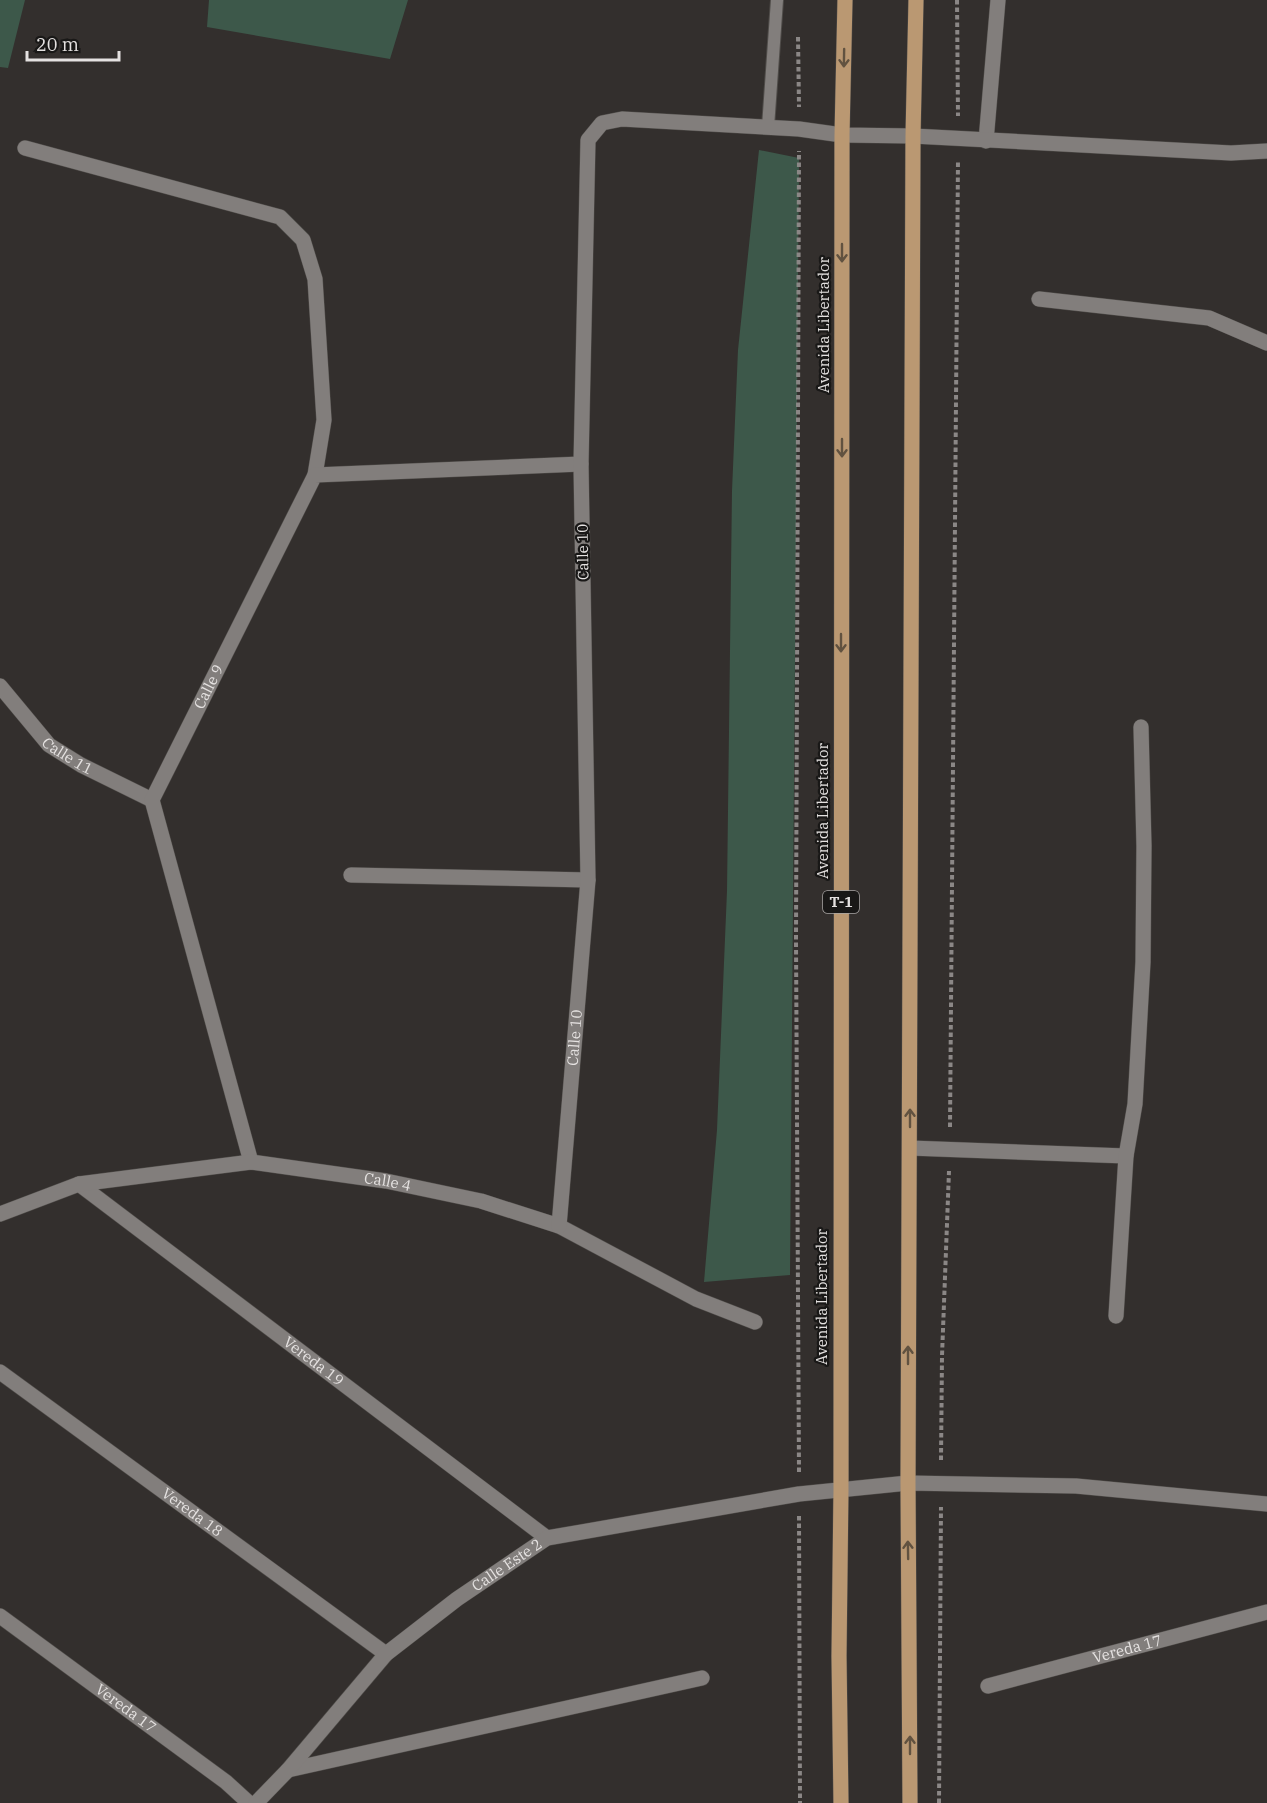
<svg xmlns="http://www.w3.org/2000/svg" width="1267" height="1803" font-family="'IBM Plex Serif',serif">
<style>
.green{fill:#3d584a}
.lines{fill:none;stroke-linecap:round;stroke-linejoin:round}
.service-casing{stroke:#504d4a;stroke-width:14}
.minor-casing{stroke:#504d4a;stroke-width:16}
.primary-casing{stroke:#504d4a;stroke-width:16}
.path{stroke:#8b8786;stroke-width:4;stroke-dasharray:4.5 3;stroke-linecap:butt}
.service{stroke:#827e7c;stroke-width:12}
.minor{stroke:#827e7c;stroke-width:15}
.primary{stroke:#ba9872;stroke-width:15}
.oneway{stroke:#615240}
.labels{text-anchor:middle;stroke-width:4.5;stroke-linejoin:round;paint-order:stroke}
.shield{fill:#191817;stroke:#a8a5a4;stroke-width:1.5}
.shield-label{font-size:14px;font-weight:bold;fill:#e5e2e1}
.street-label{font-size:15px;fill:#e5e2e1;stroke:#191817}
</style>
<rect width="100%" height="100%" fill="#332f2d"/>
<path class="green" d="M0,0H25L8,68L0,67Z
M209,0H408L390,59L207,27Z
M759,150L799,158L790,1275L704,1282L717,1130L727,891L732,491L738,350Z"/>
<g class="lines">
<defs>
<path id="service" d="M768,127L777,0"/>
<g id="minor">
<path d="M986,141L998,0"/>
<path d="M25,148L280,217L303,240L315,279L324,420L315,475"/>
<path d="M1039,299L1209,318L1267,343"/>
<path id="s1" d="M0,686L49,745L81,765L152,800"/>
<path d="M351,875L588,880"/>
<path d="M910,1148L1126,1156"/>
<path id="s2" d="M251,1162L152,800L315,475L581,464"/>
<path id="s3" d="M79,1184L547,1538"/>
<path id="s4" d="M0,1214L79,1184L251,1162L386,1181L481,1201L559,1226L696,1299L755,1322"/>
<path id="s5" d="M559,1226L588,880L581,464L588,140L602,123L622,119L799,129L842,135L913,136L1231,153L1267,151"/>
<path d="M1116,1316L1126,1156L1135,1104L1143,962L1144,846L1141,727"/>
<path id="s6" d="M0,1372L386,1654"/>
<path id="s7" d="M0,1616L226,1782L249,1803"/>
<path id="s8" d="M988,1686L1267,1612"/>
<path d="M288,1770L702,1678"/>
<path id="s9" d="M256,1803L288,1770L386,1654L457,1599L547,1538L799,1494L908,1483L1076,1486L1267,1504"/>
</g>
<path id="primary" d="M841,1803L839,1656L841,1489L842,135L845,0
M910,1803L908,1483L913,136L916,0"/>
</defs>
<use href="#service" class="service-casing"/>
<use href="#minor" class="minor-casing"/>
<use href="#primary" class="primary-casing"/>
<path class="path" d="M957,0L958,116
M798,37L799,107
M950,1127L958,160
M941,1460L942,1356L949,1171
M799,1472L796,940L799,151
M799,1516L800,1803
M939,1803L941,1507"/>
<use href="#service" class="service"/>
<use href="#minor" class="minor"/>
<use href="#primary" class="primary"/>
</g>
<defs><path id="oneway-shaft" d="M-6 0H5M1.5-3L5.5 0L1.5 3" fill="none" stroke-width="1.6" stroke-linecap="round" stroke-linejoin="round" transform="scale(1.5)"/></defs>
<g class="oneway">
<use href="#oneway-shaft" transform="translate(844 58) rotate(91)"/>
<use href="#oneway-shaft" transform="translate(842 253) rotate(90)"/>
<use href="#oneway-shaft" transform="translate(842 448) rotate(90)"/>
<use href="#oneway-shaft" transform="translate(841 643) rotate(90)"/>
<use href="#oneway-shaft" transform="translate(910 1118) rotate(-90)"/>
<use href="#oneway-shaft" transform="translate(908 1355) rotate(-90)"/>
<use href="#oneway-shaft" transform="translate(908 1550) rotate(-91)"/>
<use href="#oneway-shaft" transform="translate(910 1745) rotate(-90)"/>
</g>
<g class="labels">
<rect class="shield" x="823" y="891" width="36" height="22" rx="4.5"/>
<g class="shield-label">
<text x="841" y="907">T-1</text>
</g>
<g class="street-label">
<text transform="translate(824 325) rotate(-90)" y="5">Avenida Libertador</text>
<text transform="translate(583 552) rotate(-91)" y="5">Calle 10</text>
<text dy="5" stroke="none"><textPath href="#s2" startOffset="502">Calle 9</textPath></text>
<text dy="5" stroke="none"><textPath href="#s1" startOffset="98">Calle 11</textPath></text>
<text transform="translate(823 811) rotate(-90)" y="5">Avenida Libertador</text>
<text dy="5" stroke="none"><textPath href="#s5" startOffset="189">Calle 10</textPath></text>
<text dy="5" stroke="none"><textPath href="#s4" startOffset="396">Calle 4</textPath></text>
<text transform="translate(822 1297) rotate(-90)" y="5">Avenida Libertador</text>
<text dy="5" stroke="none"><textPath href="#s3" startOffset="294">Vereda 19</textPath></text>
<text dy="5" stroke="none"><textPath href="#s6" startOffset="238">Vereda 18</textPath></text>
<text dy="5" stroke="none"><textPath href="#s9" startOffset="348">Calle Este 2</textPath></text>
<text dy="5" stroke="none"><textPath href="#s8" startOffset="144">Vereda 17</textPath></text>
<text dy="5" stroke="none"><textPath href="#s7" startOffset="156">Vereda 17</textPath></text>
</g>
</g>
<path d="M27 51v9h92v-9" fill="none" stroke="#e5e2e1" stroke-width="3"/>
<text x="36" y="51" font-size="18" fill="#e5e2e1" stroke="#191817" stroke-width="4.5" paint-order="stroke">20 m</text>
</svg>
